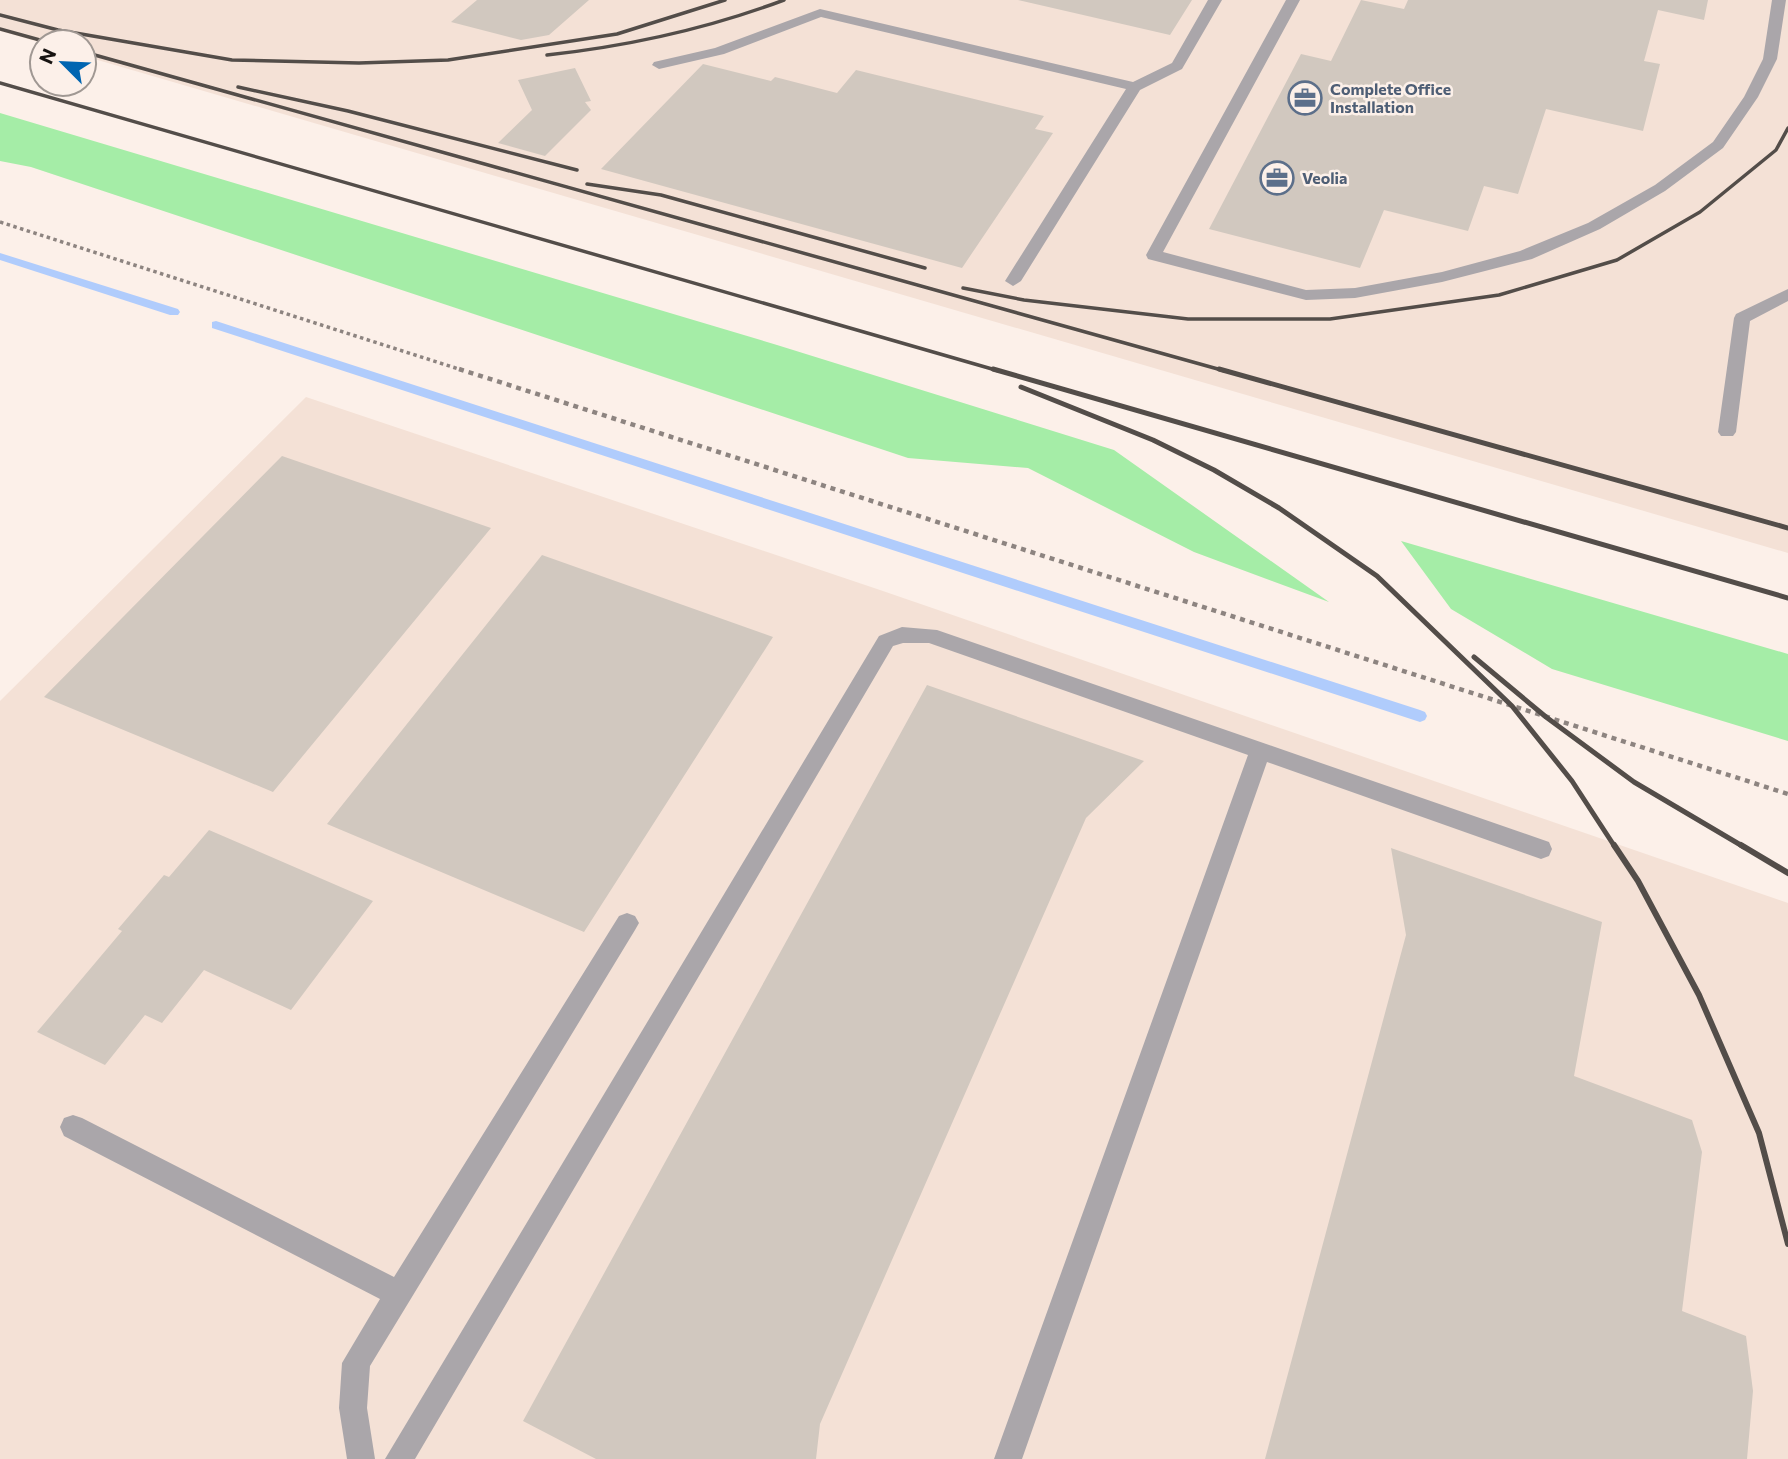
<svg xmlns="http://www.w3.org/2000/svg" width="1788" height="1459" font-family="Commissioner,sans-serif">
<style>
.built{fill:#f4e1d6}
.green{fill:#a5eda7}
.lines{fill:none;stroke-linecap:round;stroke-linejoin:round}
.stream{fill:#b0ccfc;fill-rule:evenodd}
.building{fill:#d1c8bf}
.path-far1{stroke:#8d8480;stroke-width:3.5;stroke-dasharray:3.5 3.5;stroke-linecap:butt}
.path{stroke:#8d8480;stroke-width:4.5;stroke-dasharray:5 5;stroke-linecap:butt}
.lane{fill:#aaa6aa;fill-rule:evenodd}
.rail-far2{stroke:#534d49;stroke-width:3.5}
.rail-far1{stroke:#534d49;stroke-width:5}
.rail{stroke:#534d49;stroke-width:6}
.labels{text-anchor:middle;stroke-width:5;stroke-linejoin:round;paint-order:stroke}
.far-service-label{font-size:16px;font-weight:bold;fill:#4e5e75;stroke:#fcf0e9;text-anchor:start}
</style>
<rect width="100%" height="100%" fill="#fcf0e9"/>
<path class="built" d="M0,0H1788V553L84,56V42L42,43L0,31Z
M306,397L880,590L1788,903V1459H0V701Z"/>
<path class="green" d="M0,113L777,345L1114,450L1329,602L1194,552L1028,468L908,458L31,167L0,161Z
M1401,541L1788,654V741L1552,669L1451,609Z"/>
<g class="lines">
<path class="stream" d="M0,253L178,309L180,312L178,315H170L0,260Z
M216,321L1420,710L1425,712L1427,716L1425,720L1420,722L212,328V322Z"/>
</g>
<path class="building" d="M477,0H589L549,35L521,40L451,22Z
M1018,0H1192L1170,35Z
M1361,0L1404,9L1408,0H1708L1704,20L1658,10L1644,61L1660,64L1643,131L1546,109L1518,194L1484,186L1468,231L1384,210L1360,268L1209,229L1301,54L1331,61Z
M703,64L771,81L775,77L837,93L856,70L1044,116L1035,129L1053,133L962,268L601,169Z
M575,68L591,101L585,102L591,110L545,156L498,143L532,110L518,80Z
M282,456L491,528L273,792L44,697Z
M542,555L773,637L584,932L327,824Z
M927,685L1144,761L1086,818L820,1424L816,1459H596L523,1421Z
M209,830L373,901L291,1010L204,970L162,1023L145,1015L105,1065L37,1032L122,931L118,929L164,875L169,877Z
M1391,848L1602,922L1574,1076L1692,1120L1702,1152L1682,1311L1746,1336L1753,1391L1747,1459H1265L1406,935Z"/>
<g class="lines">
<path class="path-far1" d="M0,222L465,371"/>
<path class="path" d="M459,369L1788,794"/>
<path class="lane" d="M1208,0H1222L1182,69L1140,90L1021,281L1013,286L1005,281L1126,89L821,17L724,54L659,69L652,65L654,62L715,48L820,9L1133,82L1172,63Z
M1286,0H1300L1163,252L1306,290L1355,288L1442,272L1520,251L1588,223L1655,185L1713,142L1744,97L1763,59L1772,0H1786L1777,59L1758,97L1723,148L1665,191L1600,229L1532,259L1442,282L1355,298L1306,300L1148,259L1146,255Z
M1788,289V301L1750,321L1736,432L1733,436H1721L1718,432L1734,318L1736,314Z
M902,627L937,630L1549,842L1552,849L1549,856L1541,859L1267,762L1022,1459H994L1248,755L929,643H903L893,646L415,1459H385L879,636Z
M627,913L635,916L639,923L635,930L370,1366L367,1408L375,1459H347L339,1408L342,1363L380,1299L64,1136L60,1127L64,1118L73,1115L82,1118L394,1277L619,916Z"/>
<path class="rail-far2" d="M0,15L58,30L232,60L359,63L448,60L617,34L725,0
M0,29L47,42
M84,52L1225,371
M547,55C629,46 707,29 784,0
M0,83L999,371
M238,87L348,111L577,170
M587,184L661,195L925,268
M963,288L1024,300L1188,319H1330L1499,295L1617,260L1700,212L1776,150L1788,128"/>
<path class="rail-far1" d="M993,369L1788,598
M1219,369L1788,528
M1021,387L1153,440L1214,470L1279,508L1377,576L1512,706L1572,781L1615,847
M1474,657L1546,717L1634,782L1744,847"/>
<path class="rail" d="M1614,845L1638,881L1699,995L1759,1133L1788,1244
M1741,845L1788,873"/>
</g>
<defs>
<symbol id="office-ring" viewBox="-11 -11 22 22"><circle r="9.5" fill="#fcf0e9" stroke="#5c6f8a" stroke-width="1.5"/><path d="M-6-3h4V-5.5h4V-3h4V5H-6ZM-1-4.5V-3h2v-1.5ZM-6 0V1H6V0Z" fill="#5c6f8a"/></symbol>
</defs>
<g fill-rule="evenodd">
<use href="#office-ring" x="1286" y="79" width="38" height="38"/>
<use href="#office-ring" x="1258" y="159" width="38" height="38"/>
</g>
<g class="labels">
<g class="far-service-label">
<text x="1330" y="95">Complete Office<tspan x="1330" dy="18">Installation</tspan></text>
<text x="1302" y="184">Veolia</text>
</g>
</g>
<g transform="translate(63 63) rotate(294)"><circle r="33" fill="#fcf0e9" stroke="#a09893" stroke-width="2"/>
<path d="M0-5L12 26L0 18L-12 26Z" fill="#0065b1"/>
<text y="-10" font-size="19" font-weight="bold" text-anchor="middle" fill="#171311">N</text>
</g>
</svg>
